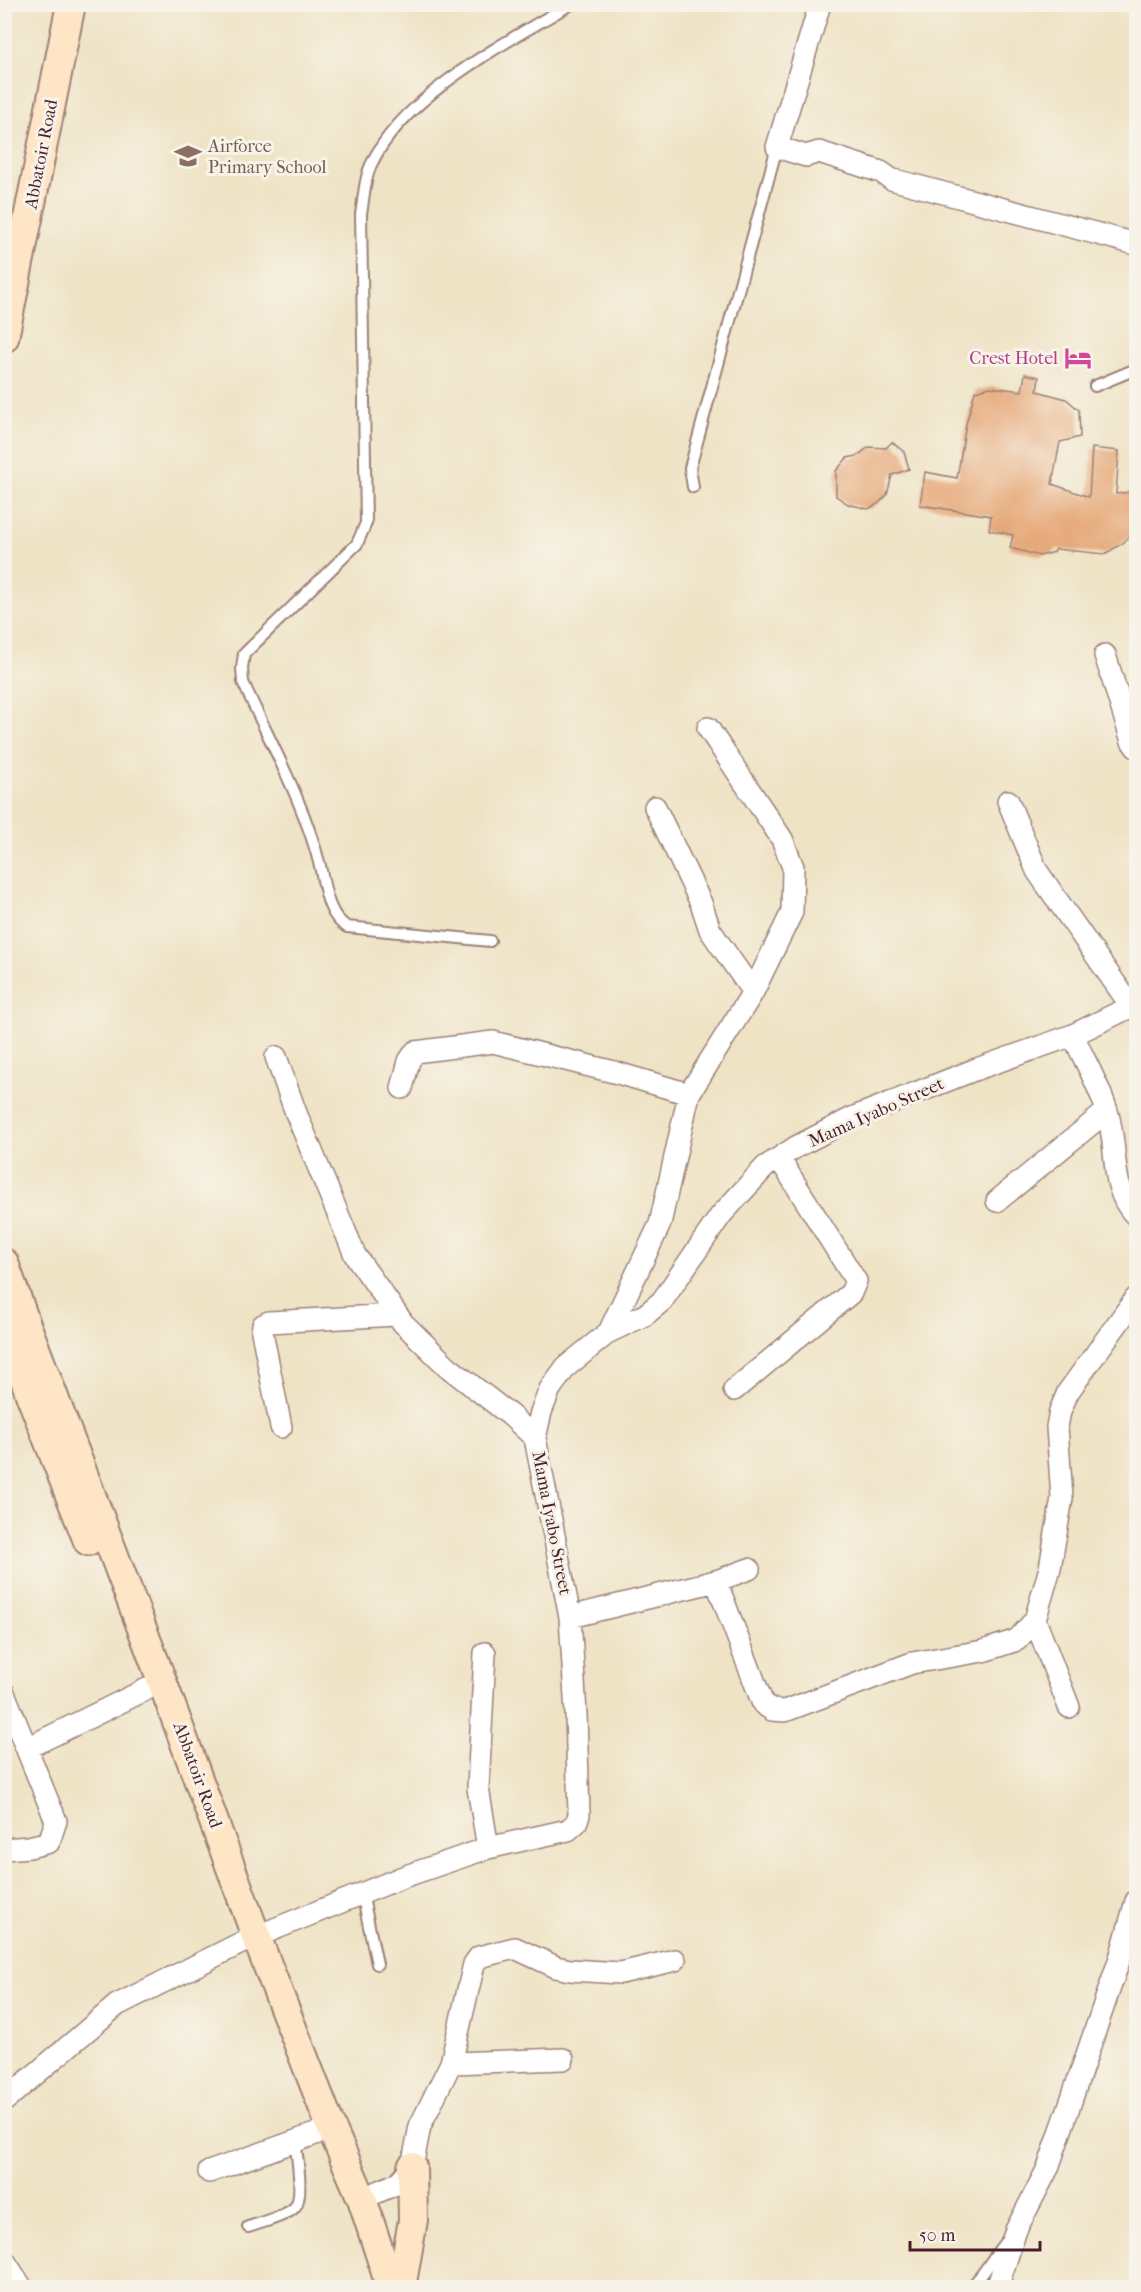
<svg xmlns="http://www.w3.org/2000/svg" width="1141" height="2292" font-family="'IM FELL French Canon',serif">
<style>
.building{fill:#e5a573}
.lines{fill:none;stroke-linecap:round;stroke-linejoin:round}
.lane-casing{stroke:#9c8178;stroke-width:14}
.street-casing{stroke:#9c8178;stroke-width:24}
.secondary-casing{stroke:#9c8178;stroke-width:32}
.lane{stroke:#fff;stroke-width:10}
.street{stroke:#fff;stroke-width:21}
.secondary{stroke:#fee5c5;stroke-width:28}
.labels{text-anchor:middle;stroke-width:6;stroke-linejoin:round;paint-order:stroke}
.education-label{font-size:18px;fill:#785e54;stroke:#f7f3e8;text-anchor:start}
.street-label{font-size:18px;fill:#4a1f2b;stroke:#f7f3e8}
.hotel-label{font-size:18px;fill:#b23c85;stroke:#f7f3e8;text-anchor:end}
</style>
<rect width="100%" height="100%" fill="#f7f3e8"/>
<filter id="ink" filterUnits="userSpaceOnUse"><feTurbulence type="fractalNoise" baseFrequency=".0167" numOctaves="2"/><feDisplacementMap in="SourceGraphic" scale="12" xChannelSelector="R" yChannelSelector="G"/><feConvolveMatrix kernelMatrix="1 2 1 2 8 2 1 2 1" color-interpolation-filters="sRGB"/></filter>
<filter id="wash" filterUnits="userSpaceOnUse"><feTurbulence type="fractalNoise" baseFrequency=".008" numOctaves="4" result="noise"/><feDisplacementMap in="SourceGraphic" scale="24" xChannelSelector="R" yChannelSelector="G"/><feGaussianBlur stdDeviation="1.35" result="paint"/><feColorMatrix in="noise" values="0 0 0 0 0 0 0 0 0 0 0 0 0 0 0 0 0 1.4 0 .05"/><feComposite in="paint" operator="in"/></filter>
<g filter="url(#wash)">
<rect width="100%" height="100%" fill="#efe3c5"/>
<g id="blocks">
<path class="building" d="M1025,374L1039,377L1037,391L1066,399L1079,410L1080,437L1060,442L1052,484L1089,497L1092,448L1119,451L1116,494L1137,491V529L1123,543L1105,554L1056,549L1054,552L1040,556L1010,548L1013,535L989,530L991,516L920,505L925,472L957,478L966,424L975,391L990,387L1022,391Z
M892,442L904,452L909,469L892,475L887,495L878,504L868,509L848,504L836,496V471L847,458L857,456L869,447L886,448Z"/>
</g>
</g>
<g filter="url(#ink)">
<use href="#blocks" fill-opacity="0" stroke="#9c8178" stroke-width="1.5"/>
<g class="lines">
<defs>
<path id="lane" d="M1095,386L1136,369
M693,487L690,468L777,147
M490,941L347,927C327,915 325,887 320,866C304,802 270,742 243,682L242,668L244,654L357,544L366,523L361,214C364,199 364,179 371,165C402,96 507,42 571,4
M362,1893L377,1964
M248,2227C260,2223 287,2216 295,2207C304,2196 297,2156 295,2141
M970,2288C986,2273 994,2254 1008,2239"/>
<path id="street" d="M820,4L777,147L806,156L819,152L881,172L891,179L1136,244
M1105,655L1132,741L1136,747
M1008,801L1037,871L1131,1006
M655,807L701,903L710,930L753,992
M1073,1035C1084,1060 1099,1085 1107,1111C1119,1147 1108,1188 1136,1216
M276,1057L296,1113L355,1255L403,1323L448,1367L510,1415L535,1438
M402,1088L409,1061L415,1052L493,1042L614,1072L689,1094
M997,1201L1107,1111
M609,1332L660,1224L689,1094L753,992L792,912L793,867L782,839L708,728
M734,1390L851,1293L856,1281L779,1158
M281,1427L262,1332L263,1325L269,1322L396,1315
M716,1581L763,1704L772,1710L785,1711L912,1663L983,1651L1017,1640L1035,1620L1050,1568L1062,1498L1057,1427L1060,1411L1068,1392L1136,1298
M570,1617L716,1581L749,1569
M1035,1620L1069,1707
M485,1653L478,1788L488,1848
M4,1693L56,1821L49,1842L29,1847L4,1849
M27,1748L147,1689
M451,2063L563,2059
M4,2101L117,2005L245,1941L403,1877L488,1848L568,1830L576,1823L579,1815L576,1714L570,1617L535,1438L541,1412L550,1389L566,1367L609,1332L645,1315L662,1301L721,1215L765,1167L796,1147L852,1118L974,1070L1073,1035L1136,1004
M209,2172L318,2133
M362,2199L398,2183L412,2167L420,2126L451,2063L474,1964L479,1957L515,1948L556,1967L570,1970L621,1973L675,1960
M4,2260L22,2288
M997,2288L1016,2230L1048,2168L1120,1958L1136,1901"/>
<path id="secondary" d="M4,338L71,4
M4,1263L24,1319L162,1681L256,1936L331,2127L362,2199L391,2288
M8,1329L30,1394L88,1541
M401,2288L413,2220L412,2167"/>
</defs>
<use href="#lane" class="lane-casing"/>
<use href="#street" class="street-casing"/>
<use href="#secondary" class="secondary-casing"/>
<use href="#lane" class="lane"/>
<use href="#street" class="street"/>
<use href="#secondary" class="secondary"/>
</g>
</g>
<defs>
<symbol id="school-bare" viewBox="-9 -9 18 18"><path d="M0-5L7-2L0 1L-7-2ZM-4 1L0 2.5L4 1V4Q0 6-4 4Z" fill="#8d6e63" stroke="#f7f3e8" stroke-width="2.5" paint-order="stroke"/></symbol>
<symbol id="hotel-bare" viewBox="-9 -9 18 18"><path d="M-6-4.5h1.5V1H6V5H4.5V3h-9V5H-6ZM-4 0a1.8 1.8 0 1 1 3.6 0ZM.5 0V-2.5h3Q6-2.5 6 0Z" fill="#d1479c" stroke="#f7f3e8" stroke-width="2.5" paint-order="stroke"/></symbol>
</defs>
<g fill-rule="evenodd">
<use href="#school-bare" x="169" y="137" width="38" height="38"/>
<use href="#hotel-bare" x="1059" y="339" width="38" height="38"/>
</g>
<g class="labels">
<g class="education-label">
<text x="208" y="152">Airforce<tspan x="208" dy="21">Primary School</tspan></text>
</g>
<g class="street-label">
<text transform="translate(41 154) rotate(-79)" y="6">Abbatoir Road</text>
<text transform="translate(876 1112) rotate(-24)" y="6">Mama Iyabo Street</text>
<text transform="translate(552 1523) rotate(79)" y="6">Mama Iyabo Street</text>
<text transform="translate(198 1775) rotate(70)" y="6">Abbatoir Road</text>
</g>
<g class="hotel-label">
<text x="1058" y="364">Crest Hotel</text>
</g>
</g>
<rect width="1141" height="2292" fill="none" stroke="#f7f3e8" stroke-width="24"/>
<path d="M910 2241v9h130v-9" fill="none" stroke="#4a1f2b" stroke-width="3"/>
<text x="919" y="2241" font-size="18" fill="#4a1f2b" stroke="#f7f3e8" stroke-width="4.5" paint-order="stroke">50 m</text>
</svg>
